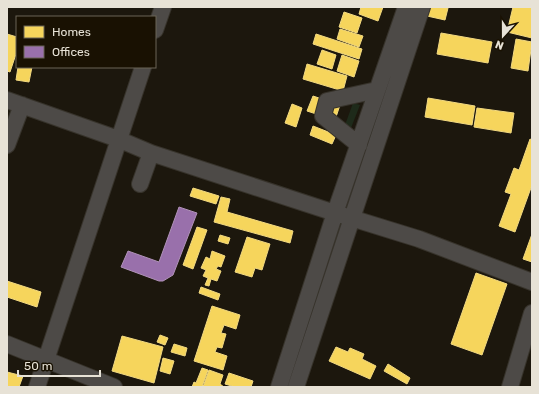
<svg xmlns="http://www.w3.org/2000/svg" width="539" height="394" font-family="Rubik,sans-serif">
<style>
.green{fill:#1e2a1a}
.homes{fill:#f6d55c;stroke:#f2d981}
.offices{fill:#9970ab;stroke:#b092b8}
.lines{fill:none;stroke-linecap:round;stroke-linejoin:round}
.minor-casing{stroke:#37332b;stroke-width:18}
.minor{stroke:#4d4a47;stroke-width:16}
</style>
<rect width="100%" height="100%" fill="#1c170d"/>
<path class="green" d="M353,103L360,105L351,128L345,125Z"/>
<path class="homes" d="M361,7H383L378,21L359,14Z
M429,7L448,8L445,20L427,16Z
M513,7H532V38L507,32Z
M344,12L362,18L357,33L339,27Z
M340,29L363,36L359,47L337,39Z
M441,33L492,42L488,63L437,54Z
M7,34L17,37V51L10,72L7,71Z
M316,34L362,49L359,59L313,44Z
M516,39L532,42L528,71L511,68Z
M322,50L336,55L332,69L317,64Z
M342,55L359,61L354,77L337,71Z
M307,64L347,76L343,91L303,79Z
M18,67H32L29,82L16,80Z
M313,96L340,105L335,120L307,111Z
M428,98L475,106L472,125L425,117Z
M292,104L302,108L296,127L285,123Z
M477,108L514,113L511,133L474,127Z
M313,126L336,135L332,144L310,135Z
M530,139L532,140V185L515,232L499,226L511,194L505,192L514,168L519,170Z
M193,188L219,196L216,204L190,196Z
M221,197L230,199L227,212L293,231L290,243L214,222Z
M197,227L207,230L193,269L183,265Z
M532,234V262L523,259Z
M220,235L230,238L228,244L218,241Z
M247,237L270,244L262,270L255,268L252,277L235,272Z
M212,251L225,256L221,267L218,266L216,269L221,271L217,281L211,279L209,286L205,285L208,278L203,276L206,270L201,268L206,257L210,259Z
M476,273L507,284L482,355L451,344Z
M7,281L41,292L37,307L7,297Z
M201,287L220,294L218,300L199,293Z
M212,306L240,315L236,329L224,325L221,333L226,334L222,348L217,347L215,352L227,356L223,370L194,361Z
M160,335L168,338L165,345L157,342Z
M122,336L163,347L154,383L112,371Z
M174,344L187,348L185,356L171,352Z
M336,347L348,352L350,348L364,354L362,359L376,366L370,379L329,361Z
M163,358L174,361L170,374L160,371Z
M388,364L410,378L407,384L384,371Z
M202,368L208,370L202,387H192L194,382L196,383Z
M209,370L223,375L220,384L224,387H203Z
M7,372L23,376L19,387H7Z
M229,373L253,381L251,387H235L225,384Z"/>
<path class="offices" d="M179,207L197,213L173,275L163,281H159L121,267L128,251L159,262Z"/>
<g class="lines">
<defs>
<path id="minor" d="M155,30L163,7
M7,100L118,139L151,153L335,213L419,239L532,282
M7,145L22,105
M359,145L323,116L327,101L377,90
M140,184L151,153
M7,344L114,387
M37,387L143,67
M279,387L335,213L406,7
M296,387L422,7
M510,387L532,313"/>
</defs>
<use href="#minor" class="minor-casing"/>
<use href="#minor" class="minor"/>
</g>
<rect width="539" height="394" fill="none" stroke="#e7e2d6" stroke-width="16"/>
<rect x="16" y="16" width="140" height="52" fill="#191102" stroke="#6b6557"/>
<rect x="24" y="26" width="20" height="12" fill="#f6d55c" stroke="#6b6557"/>
<text x="52" y="36" font-size="12" fill="#e7e2d6">Homes</text>
<rect x="24" y="46" width="20" height="12" fill="#9970ab" stroke="#6b6557"/>
<text x="52" y="56" font-size="12" fill="#e7e2d6">Offices</text>
<g transform="translate(503 36) rotate(201)" stroke="#191102" stroke-width="3" paint-order="stroke">
<path d="M0-3L7 15L0 10L-7 15Z" fill="#e7e2d6"/>
<text y="-6" font-size="11" font-weight="bold" text-anchor="middle" fill="#e7e2d6">N</text>
</g>
<path d="M18 370v6h82v-6" fill="none" stroke="#e7e2d6" stroke-width="2"/>
<text x="24" y="370" font-size="12" fill="#e7e2d6" stroke="#191102" stroke-width="3" paint-order="stroke">50 m</text>
</svg>
